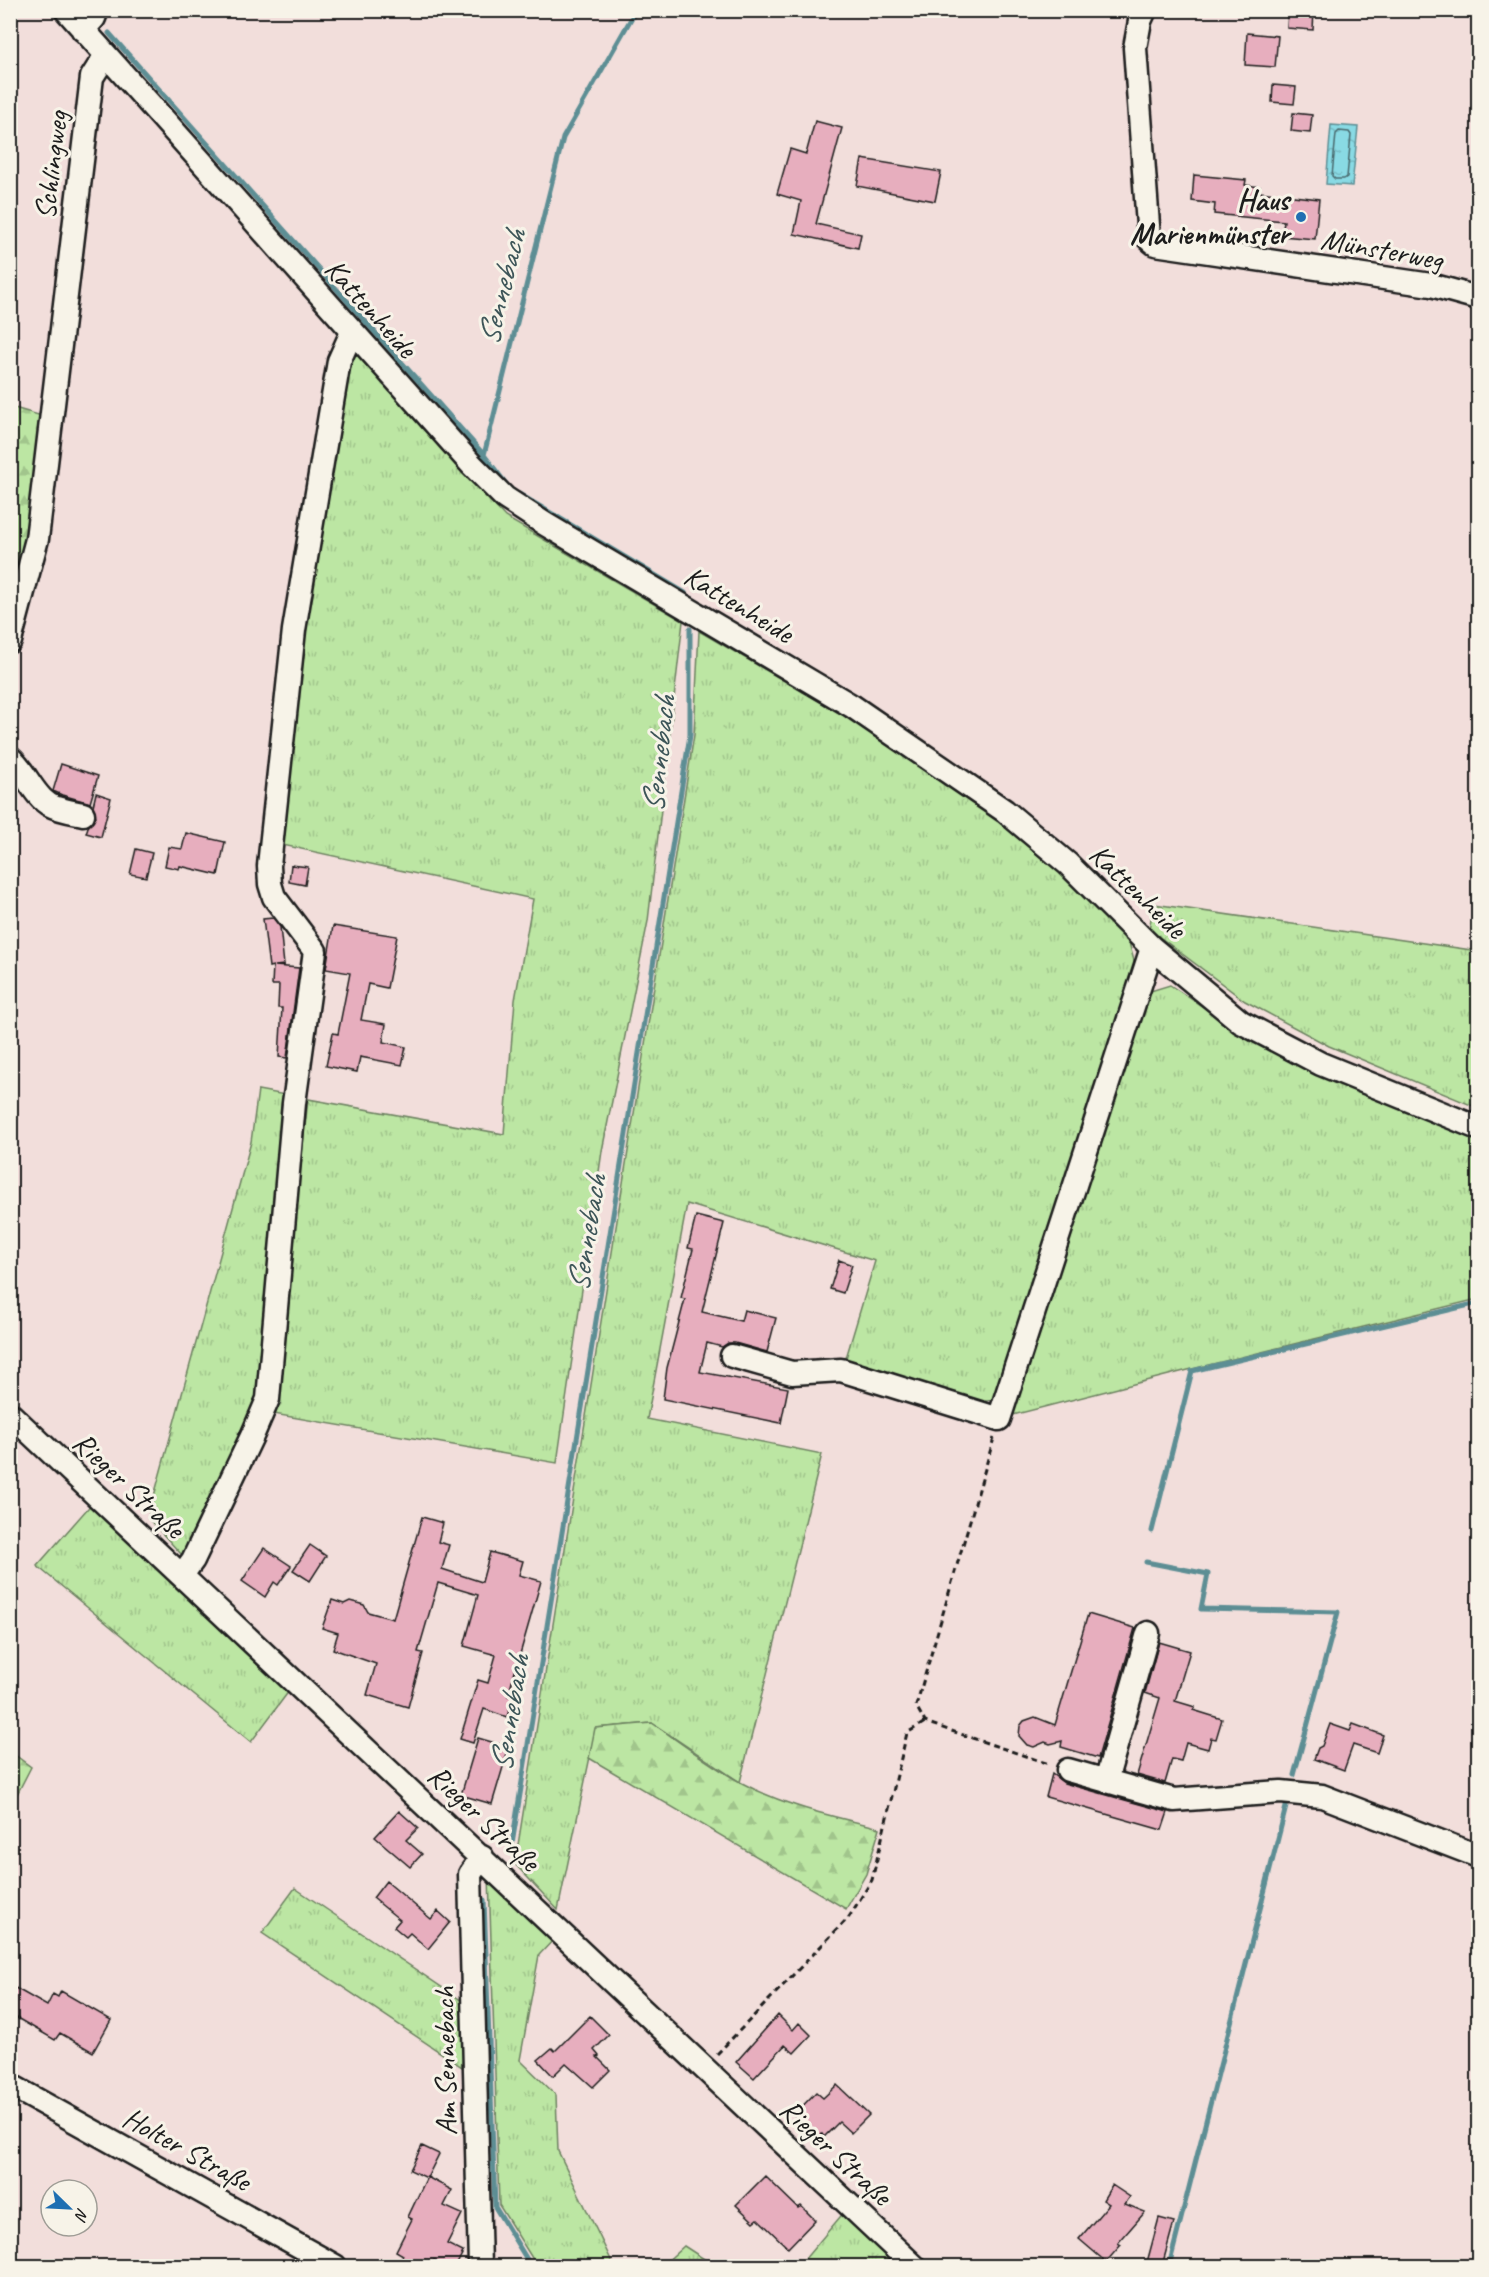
<svg xmlns="http://www.w3.org/2000/svg" width="1489" height="2277" font-family="Caveat,sans-serif">
<style>
.grass{fill:url(#grass-tufts);stroke:#6c8160;stroke-width:1.5}
.forest{fill:url(#forest-firs);stroke:#6c8160;stroke-width:1.5}
.water{fill:url(#water-ripples);stroke:#5d8e94;stroke-width:1.5}
.lines{fill:none;stroke-linecap:round;stroke-linejoin:round}
.shore{stroke:#48686c;stroke-width:1.5}
.stream{stroke:#5d8e94;stroke-width:5}
.building{fill:#e7aebe;stroke:#1c1c1c;stroke-width:1.5}
.minor-casing{stroke:#1c1c1c;stroke-width:27}
.path{stroke:#1c1c1c;stroke-width:3;stroke-dasharray:6 4.5;stroke-linecap:butt}
.minor{stroke:#f7f3e8;stroke-width:22}
.poi-dot{fill:#1f6fb2;stroke:#f7f3e8;stroke-width:2}
.labels{text-anchor:middle;stroke-width:6;stroke-linejoin:round;paint-order:stroke}
.street-label{font-size:30px;fill:#1c1c1c;stroke:#f7f3e8}
.poi-label{font-size:30px;font-weight:bold;fill:#1c1c1c;stroke:#f7f3e8;text-anchor:end}
.water-label{font-size:32px;font-style:italic;fill:#3d5558;stroke:#f7f3e8}
</style>
<defs>
<pattern id="grass-tufts" width="24" height="20" patternUnits="userSpaceOnUse" patternTransform="scale(1.5)"><rect width="24" height="20" fill="#bce6a3"/><path d="M3 7l-1-3M5 7V3M7 7l1-3M15 17l-1-3M17 17v-4M19 17l1-3" fill="none" stroke="#a1c58c"/></pattern>
<pattern id="forest-firs" width="22" height="20" patternUnits="userSpaceOnUse" patternTransform="scale(1.5)"><rect width="22" height="20" fill="#bce6a3"/><path d="M5 1l3.5 6h-7zM16 11l3.5 6h-7z" fill="#a1c58c"/></pattern>
<pattern id="water-ripples" width="26" height="14" patternUnits="userSpaceOnUse" patternTransform="scale(1.5)"><rect width="26" height="14" fill="#89dae4"/><path d="M2 4q2-2 4 0t4 0M15 11q2-2 4 0t4 0" fill="none" stroke="#76bac3"/></pattern>
</defs>
<rect width="100%" height="100%" fill="#f2dedb"/>
<filter id="ink" filterUnits="userSpaceOnUse"><feTurbulence type="fractalNoise" baseFrequency=".0167" numOctaves="2"/><feDisplacementMap in="SourceGraphic" scale="12" xChannelSelector="R" yChannelSelector="G"/><feConvolveMatrix kernelMatrix="1 2 1 2 8 2 1 2 1" color-interpolation-filters="sRGB"/></filter>
<g filter="url(#ink)">
<path class="grass" d="M356,354L505,517L683,621L648,921L602,1151L557,1463L268,1413L276,1396L308,1099L504,1134L515,1000L533,899L278,844L301,628L347,363Z
M699,631L875,734L998,820L1060,872L1128,939L1138,975L995,1399L976,1404L866,1372L846,1358L875,1261L687,1204L647,1419L822,1454L740,1782L652,1723L596,1728L558,1910L515,1864L694,735Z
M1154,904L1478,951V1108L1329,1046L1245,1001L1149,929Z
M1170,985L1254,1041L1478,1136V1299L1192,1369L1009,1416L1144,993Z
M258,1090L291,1096L264,1398L188,1552L181,1554L148,1518L251,1142Z
M95,1500L292,1687L251,1742L37,1566Z
M489,1875L555,1938L539,1955L520,2060L556,2095L558,2151L614,2266H537L499,2205Z
M295,1888L462,2001L468,2071L262,1933Z
M845,2211L902,2266H799Z
M684,2246L715,2266H662Z"/>
<path class="forest" d="M11,407L42,416L26,537L11,590Z
M652,1723C681,1743 710,1765 740,1782C784,1806 832,1816 880,1828L866,1874L846,1909L589,1758L595,1728Z
M11,1752L31,1767L11,1806Z"/>
<path class="water" d="M1331,125L1358,127L1352,186L1326,184Z"/>
<g class="lines">
<path class="shore" d="M1339,131L1349,132L1351,135L1347,177L1344,179H1335L1332,176L1336,134Z"/>
<path class="stream" d="M109,33L484,455
M507,485L484,455L563,138L636,10
M519,494L685,593
M1152,1531L1192,1371L1478,1303
M1146,1562L1208,1574L1201,1609L1338,1612L1294,1775
M512,1844L690,735V629
M484,1900L495,2207L531,2266
M1169,2266L1288,1799"/>
</g>
<path class="building" d="M1288,10H1314L1313,30L1287,28Z
M1247,33L1278,36L1275,67L1245,65Z
M1273,85L1296,87L1294,104L1272,102Z
M1293,113L1312,115L1310,133L1291,131Z
M815,121L842,128L816,224L861,234L858,248L794,234L801,201L777,194L790,149L806,154Z
M862,159L941,172L935,201L857,186Z
M1194,175L1246,180L1245,185L1260,187L1259,192L1319,199L1315,239L1282,236L1284,221L1214,214L1215,204L1192,201Z
M61,764L98,776L90,803L62,795L53,791Z
M96,793L111,798L101,837L86,833L88,827L96,817L93,806Z
M186,833L225,842L218,875L180,866L179,869L165,866L169,847L182,849Z
M136,849L152,853L146,877L130,874Z
M291,865L308,867L305,885L289,882Z
M273,918L280,927L284,965L275,966L299,968L287,1058L279,1057L282,1008H278L279,985H272L273,966L269,967L263,919Z
M333,926L397,936L387,988L368,984L361,1020L386,1024L383,1042L406,1047L402,1065L360,1057L357,1072L326,1066L333,1033L338,1034L350,973L326,969Z
M696,1216L724,1223L702,1312L741,1321L744,1310L776,1318L767,1352L735,1343H728L722,1347L707,1343L700,1372L788,1388L781,1423L663,1399L667,1368L685,1299L681,1298L693,1249L688,1248Z
M839,1260L852,1265L843,1293L830,1289Z
M422,1517L443,1523L438,1542L449,1545L442,1569L482,1582L490,1552L523,1561L519,1575L541,1581L508,1696L513,1697L507,1717L484,1709L473,1743L460,1739L478,1680L488,1683L496,1655L464,1646L478,1595L438,1583L418,1652L423,1653L408,1707L367,1695L376,1664L333,1649L338,1633L322,1628L332,1600L344,1604L350,1601L364,1605L368,1612L393,1619Z
M310,1545L326,1556L310,1581L293,1570Z
M264,1548L291,1566L278,1585L274,1582L265,1597L242,1581Z
M1088,1614L1135,1628L1098,1758L1061,1747L1062,1741L1050,1744L1045,1742L1034,1747L1027,1745L1019,1736L1020,1726L1024,1721L1035,1717L1055,1725Z
M1159,1642L1190,1651L1175,1701L1195,1707L1193,1710L1222,1719L1216,1739L1211,1738L1208,1749L1186,1743L1181,1761L1172,1759L1165,1783L1137,1775L1160,1698L1145,1693Z
M1330,1724L1350,1731L1353,1724L1383,1735L1377,1753L1353,1745L1344,1770L1314,1759L1318,1748L1322,1746Z
M478,1738L509,1747L492,1804L461,1795Z
M1052,1774L1064,1783L1168,1812L1162,1830L1046,1797Z
M399,1811L418,1828L406,1840L422,1854L410,1867L375,1837Z
M386,1881L431,1919L438,1911L450,1922L428,1949L410,1933L406,1937L394,1927L400,1920L373,1898Z
M10,1985L47,2006L53,1994L58,1997L61,1991L111,2020L93,2052L60,2033L55,2040L10,2014Z
M778,2015L793,2030L799,2023L811,2035L794,2053L785,2045L754,2078L736,2062Z
M590,2016L609,2035L594,2050L599,2056L597,2057L610,2070L593,2087L566,2063L553,2076L538,2060L552,2048L555,2051Z
M837,2085L869,2115L851,2133L839,2122L824,2137L822,2134L818,2138L794,2115L816,2092L823,2098Z
M422,2146L439,2154L427,2178L410,2170Z
M765,2176L798,2208L801,2206L815,2220L788,2248L758,2219L754,2222L736,2205Z
M427,2177L452,2190L444,2206L462,2214L447,2244L463,2252L456,2266H446L434,2260L431,2266H398L403,2255L396,2251L412,2219L408,2217Z
M1112,2185L1130,2197L1125,2204L1145,2212L1118,2243L1121,2245L1106,2262L1079,2239L1109,2204L1103,2200Z
M1159,2218L1174,2222L1162,2266H1146Z"/>
<g class="lines">
<defs>
<path id="minor" d="M66,10L472,465L505,498L545,524L852,706L1005,811L1068,864L1152,948L1241,1022L1321,1064L1478,1128
M1145,10L1140,21L1135,48L1149,239L1155,244L1431,285L1478,298
M83,30L94,18L97,10
M10,641L37,539L92,77L106,55
M10,758C25,770 34,797 50,805C59,810 73,812 83,814
M732,1356L792,1373L841,1370L999,1419L1152,948
M10,1414L914,2266
M182,1575L193,1560L253,1434L268,1399L294,1103L315,951L274,897L270,884L269,866L294,630L339,361L352,332
M1068,1770L1174,1800L1281,1792L1322,1796L1478,1856
M1106,1781L1148,1633
M10,2085L335,2266
M480,2266L470,1874L482,1857"/>
</defs>
<use href="#minor" class="minor-casing"/>
<path class="path" d="M994,1438L916,1706L925,1722L1049,1764
M717,2054L849,1917L872,1880L907,1733L925,1722"/>
<use href="#minor" class="minor"/>
</g>
</g>
<circle class="poi-dot" cx="1301" cy="217" r="6"/>
<g class="labels">
<g class="street-label">
<text transform="translate(51 165) rotate(-83)" y="10">Schlingweg</text>
<text transform="translate(1382 249) rotate(10)" y="10">Münsterweg</text>
<text transform="translate(371 308) rotate(48)" y="10">Kattenheide</text>
<text transform="translate(739 604) rotate(31)" y="10">Kattenheide</text>
<text transform="translate(1138 891) rotate(44)" y="10">Kattenheide</text>
<text transform="translate(129 1485) rotate(43)" y="10">Rieger Straße</text>
<text transform="translate(484 1818) rotate(43)" y="10">Rieger Straße</text>
<text transform="translate(445 2061) rotate(-91)" y="10">Am Sennebach</text>
<text transform="translate(187 2149) rotate(29)" y="10">Holter Straße</text>
<text transform="translate(836 2152) rotate(43)" y="10">Rieger Straße</text>
</g>
<g class="poi-label">
<text x="1289" y="210">Haus<tspan x="1289" dy="34">Marienmünster</tspan></text>
</g>
<g class="water-label">
<text transform="translate(501 287) rotate(-76)" y="11">Sennebach</text>
<text transform="translate(658 754) rotate(-84)" y="11">Sennebach</text>
<text transform="translate(586 1233) rotate(-81)" y="11">Sennebach</text>
<text transform="translate(509 1713) rotate(-81)" y="11">Sennebach</text>
</g>
</g>
<rect width="1489" height="2277" fill="none" stroke="#f7f3e8" stroke-width="36"/>
<rect x="18" y="18" width="1453" height="2241" fill="none" stroke="#1c1c1c" stroke-width="2" filter="url(#ink)"/>
<g transform="translate(69 2208) rotate(114)"><circle r="28" fill="#f7f3e8" stroke="#9f9d96" stroke-width="1.5"/>
<path d="M0-4.5L10 22L0 15L-10 22Z" fill="#1f6fb2"/>
<text y="-9" font-size="16" font-weight="bold" text-anchor="middle" fill="#1c1c1c">N</text>
</g>
</svg>
